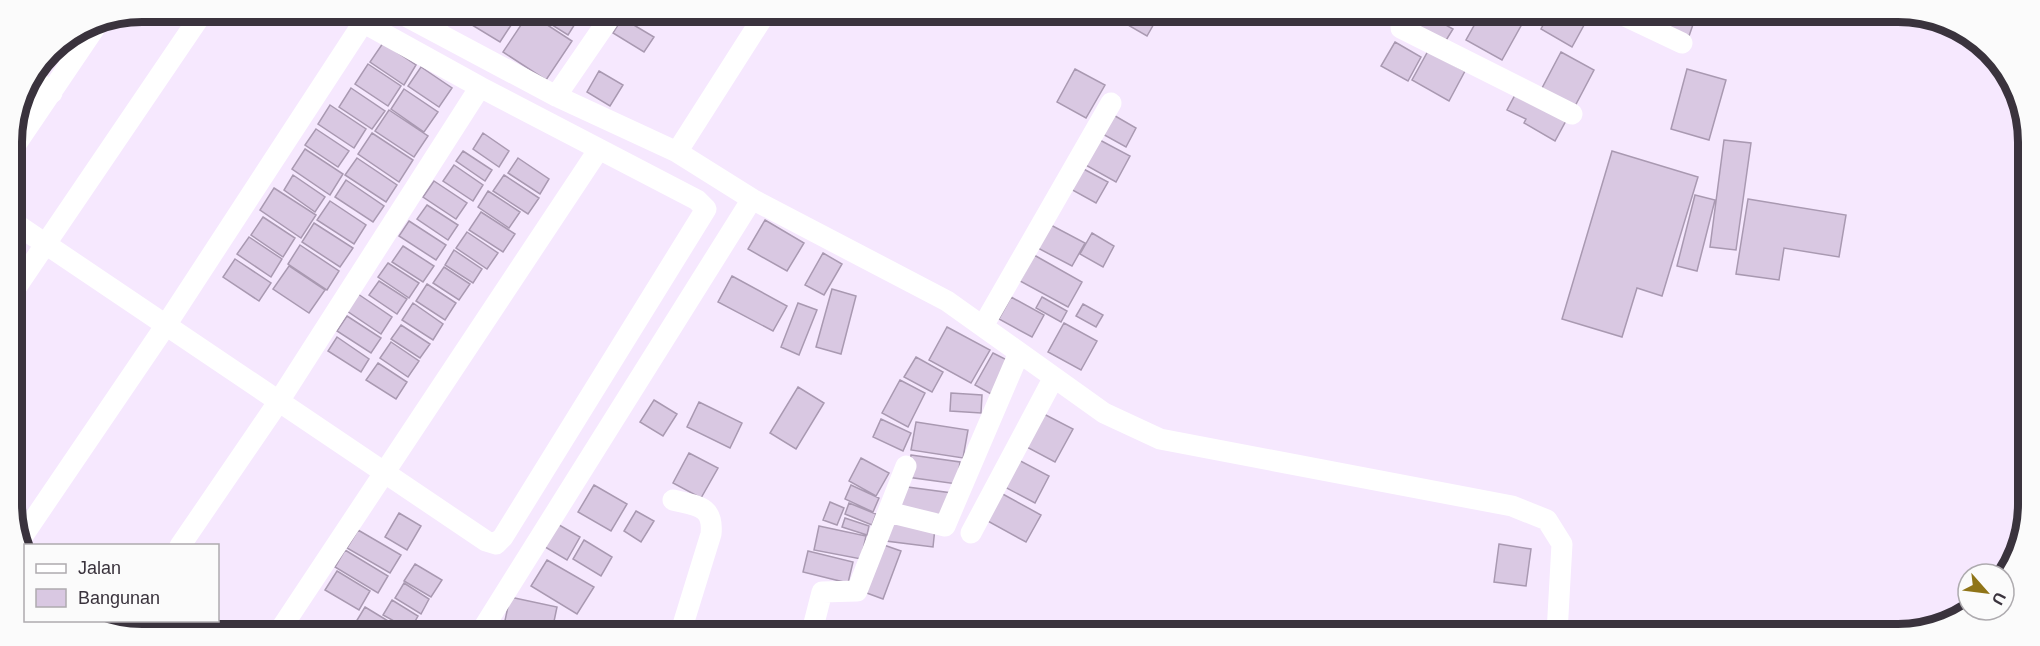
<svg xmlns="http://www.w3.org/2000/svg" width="2040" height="646" font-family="Helvetica,sans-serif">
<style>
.building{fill:#d9c8e2;stroke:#a999b1;stroke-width:1.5}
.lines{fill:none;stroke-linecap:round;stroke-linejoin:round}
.minor{stroke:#fff;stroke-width:21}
.rim{fill:none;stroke:#3a333d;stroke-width:8}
</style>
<rect width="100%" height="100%" fill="#f6e8fe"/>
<path class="building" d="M480,13H519L500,42L472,25Z
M529,13L572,41L546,80L503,52Z
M533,13H575L580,16L568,35Z
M1125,14L1159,15L1147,36L1121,21Z
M1416,15H1428L1453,29L1445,42L1411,23Z
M1480,15H1506L1522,24L1502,60L1466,40Z
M1548,16H1589L1572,47L1541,29Z
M1673,16H1696L1689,36L1668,29Z
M622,18L654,37L644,52L613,33Z
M1395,42L1421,57L1408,81L1381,66Z
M383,43L416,65L404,85L370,62Z
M1428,51L1465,71L1449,101L1412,80Z
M1561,52L1594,70L1574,108L1541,90Z
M368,64L401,86L388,106L355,84Z
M421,67L452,88L439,107L408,86Z
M1075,69L1105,85L1086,118L1057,102Z
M1687,69L1726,80L1709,140L1671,129Z
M599,71L623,85L610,106L587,92Z
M351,88L385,111L372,129L339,107Z
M404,89L438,112L424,132L391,109Z
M1515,95L1568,117L1555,141L1524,123L1526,119L1507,110Z
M330,105L366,129L354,148L318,124Z
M389,110L428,136L414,157L375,131Z
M1110,113L1136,128L1126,147L1099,132Z
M316,129L349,151L338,167L305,145Z
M372,133L413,160L399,182L358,154Z
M483,133L509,151L499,167L473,149Z
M1096,138L1130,156L1116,182L1082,163Z
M1724,140L1751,143L1736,250L1710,247Z
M305,149L343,174L330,195L292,169Z
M463,151L492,170L485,181L456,161Z
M1612,151L1698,177L1662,296L1637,288L1622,337L1562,319Z
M357,158L397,185L386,202L345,175Z
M518,158L549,179L540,194L508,173Z
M454,165L483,185L473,201L443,181Z
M1078,166L1108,182L1096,203L1067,187Z
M293,175L325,197L315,212L284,190Z
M504,175L539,198L528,214L493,191Z
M346,180L384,206L373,222L335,197Z
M434,181L467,203L456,219L423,197Z
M274,188L316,215L301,238L260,210Z
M488,191L520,212L509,228L478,207Z
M1695,195L1715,200L1697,271L1677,266Z
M1748,199L1846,215L1839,257L1784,248L1779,280L1736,274Z
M330,201L366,225L354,244L317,220Z
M427,205L458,225L448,240L417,219Z
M481,212L515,234L503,252L469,230Z
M263,217L295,238L283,257L251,235Z
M765,220L804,243L787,271L748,249Z
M409,221L446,245L436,260L399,236Z
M314,223L353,248L340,267L302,242Z
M1047,223L1085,243L1072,266L1034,246Z
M467,232L498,253L487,269L456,248Z
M1092,233L1114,246L1103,267L1080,254Z
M249,237L282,259L271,277L237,254Z
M300,245L339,271L327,290L288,264Z
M403,246L434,266L423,282L392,262Z
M454,250L482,269L473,283L445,265Z
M823,253L842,264L824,295L805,285Z
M1034,255L1082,282L1068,307L1020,281Z
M235,259L271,283L259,301L223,277Z
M388,263L419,283L409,298L378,277Z
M289,266L325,290L309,313L273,289Z
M444,267L470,284L459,300L433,283Z
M732,276L787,306L773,331L718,302Z
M379,281L407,299L397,314L369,295Z
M427,284L456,303L445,320L416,301Z
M832,289L856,296L841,354L816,347Z
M358,294L392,317L381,334L347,311Z
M1011,297L1044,315L1032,337L999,319Z
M1042,297L1067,311L1061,322L1036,308Z
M413,303L443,324L433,340L402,320Z
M798,303L817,310L799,355L781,347Z
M1083,304L1103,315L1096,327L1076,316Z
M347,316L381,338L371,353L337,331Z
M1064,323L1097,341L1081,370L1048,352Z
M401,325L430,344L420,358L391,339Z
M947,327L990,350L971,383L929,360Z
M337,337L369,359L361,372L328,351Z
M391,342L419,361L408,377L380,358Z
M993,353L1009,361L991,394L975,385Z
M916,357L943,372L932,392L904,377Z
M378,363L407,382L396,399L366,380Z
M900,380L925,393L908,427L882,413Z
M798,387L824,403L796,449L770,433Z
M951,393L982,395L981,413L950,411Z
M654,400L677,414L663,436L640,422Z
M699,402L742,423L730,448L687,427Z
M1038,411L1073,429L1055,462L1021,444Z
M881,419L911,433L903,451L873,437Z
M916,422L968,430L963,458L911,450Z
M689,453L718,468L701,498L673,483Z
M911,455L960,462L957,484L907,477Z
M861,458L889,473L876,496L849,481Z
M1015,458L1049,476L1035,503L1001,485Z
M594,485L627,504L611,531L578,512Z
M851,485L879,498L873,512L845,499Z
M900,486L952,493L949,516L896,509Z
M999,492L1041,515L1026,542L984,519Z
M830,502L844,508L837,525L823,520Z
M849,503L876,514L872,525L845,514Z
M636,511L654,521L641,542L624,531Z
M399,513L421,526L407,550L385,537Z
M845,518L869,526L867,535L842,527Z
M554,522L580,537L567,560L540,544Z
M889,522L935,528L933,547L886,541Z
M819,526L866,536L861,559L814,550Z
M358,530L401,555L390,573L347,548Z
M584,540L612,557L601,576L573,559Z
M881,544L901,551L883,599L864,592Z
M1499,544L1531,549L1526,586L1494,582Z
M345,550L388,576L378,593L335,567Z
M808,551L853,562L848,583L803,572Z
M547,560L594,587L577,614L531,586Z
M415,564L442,580L431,597L404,581Z
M337,571L370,591L359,610L325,590Z
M404,583L429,599L421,614L395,598Z
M510,597L557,607L552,631L503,630Z
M392,600L418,616L410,630L383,615Z
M365,607L403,630H351Z"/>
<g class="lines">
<path class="minor" d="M400,13L556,96L677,152L752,199L947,301L1104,413L1160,439L1512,506L1547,520L1562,544L1557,633
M1401,15V28L1572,114
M1625,16L1682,43
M433,30L445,13
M32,78L52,93
M556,96L613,13
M12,150L100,20
M677,152L765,14
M13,222L486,541L496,544L503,537L706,209L697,200L480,87
M13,292L203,12
M983,326L1111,103
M673,500C696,506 714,505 711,534L681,631
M888,512L945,526L1019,353
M971,533L1053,379
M20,540L166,325L361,26L366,24L480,87L279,401L180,546
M126,625L129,620
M280,630L599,149
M482,630L752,199
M812,631L822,592L857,591L906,466"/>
</g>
<path d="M0 0H2040V646H0ZM142 22H1898A120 120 0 0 1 2018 142V504A120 120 0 0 1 1898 624H142A120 120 0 0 1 22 504V142A120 120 0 0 1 142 22Z" fill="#fbfbfb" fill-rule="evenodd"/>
<path class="rim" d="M142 22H1898A120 120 0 0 1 2018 142V504A120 120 0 0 1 1898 624H142A120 120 0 0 1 22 504V142A120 120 0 0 1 142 22Z"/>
<rect x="24" y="544" width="195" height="78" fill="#fbfbfb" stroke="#aeabaf" stroke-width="1.5"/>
<rect x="36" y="564" width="30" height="9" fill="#ffffff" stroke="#aeabaf" stroke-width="1.5"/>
<text x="78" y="574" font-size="18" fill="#3a333d">Jalan</text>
<rect x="36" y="589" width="30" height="18" fill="#d9c8e2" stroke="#aeabaf" stroke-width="1.5"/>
<text x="78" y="604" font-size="18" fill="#3a333d">Bangunan</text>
<g transform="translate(1986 592) rotate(118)"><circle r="28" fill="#fbfbfb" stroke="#aeabaf" stroke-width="1.5"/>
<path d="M0-4.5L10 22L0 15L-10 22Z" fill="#8f7418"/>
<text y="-9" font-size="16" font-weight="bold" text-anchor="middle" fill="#3a333d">U</text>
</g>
</svg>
